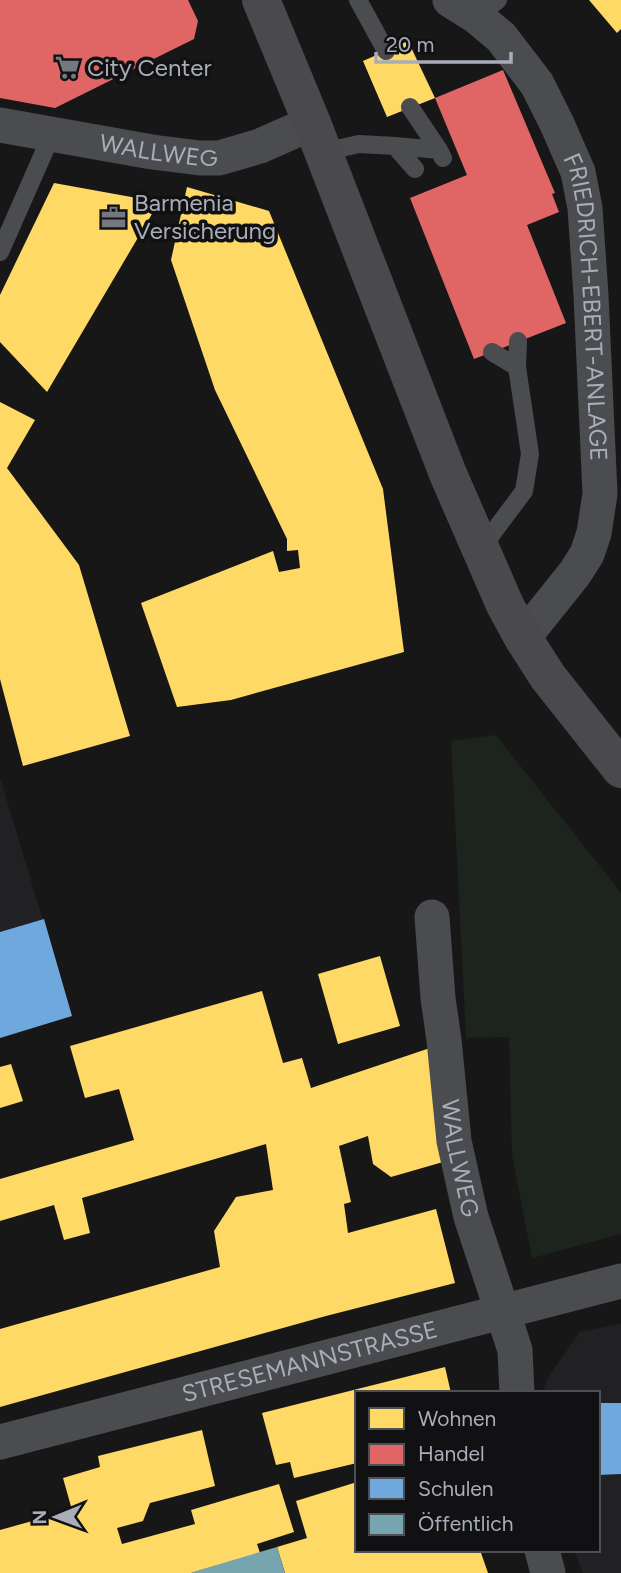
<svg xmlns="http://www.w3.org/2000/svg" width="621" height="1573" font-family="Figtree,sans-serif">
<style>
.built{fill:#212123}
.green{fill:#1d241e}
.homes{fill:#ffd966}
.shops{fill:#e06666}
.schools{fill:#6fa8dc}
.public{fill:#76a5af}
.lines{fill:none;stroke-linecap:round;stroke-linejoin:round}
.service{stroke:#4b4c50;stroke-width:18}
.minor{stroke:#4b4c50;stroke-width:35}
.secondary{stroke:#4a4a4e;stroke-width:38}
.labels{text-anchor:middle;stroke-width:7;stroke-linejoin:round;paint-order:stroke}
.poi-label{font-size:24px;fill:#a8adb8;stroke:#111113;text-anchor:start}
.street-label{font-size:24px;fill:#a8adb8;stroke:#111113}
</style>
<rect width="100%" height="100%" fill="#171717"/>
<path class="built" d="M0,778L72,1016L0,1038Z
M621,1324V1573H583L574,1550H598V1393H542L548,1377L580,1332Z"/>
<path class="green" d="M496,735L621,893V1234L532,1258L512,1155L509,1037L466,1038L451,741Z"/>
<path class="homes" d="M589,0H621V29L617,33Z
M408,41L435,98L387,117L363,61Z
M54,183L159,202L47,392L0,342V295Z
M187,187L269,211L383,489L404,652L231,700L177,707L141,603L273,551L279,572L300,568L298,550L287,551V539L215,390L171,260Z
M0,402L35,420L7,468L79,565L130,736L23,766L0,679Z
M380,956L400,1026L338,1044L318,974Z
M262,991L283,1063L302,1058L311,1088L433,1047L443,1162L391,1177L373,1164L368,1136L339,1146L351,1202L344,1204L348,1233L436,1209L455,1283L326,1316L0,1407V1329L220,1267L214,1231L236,1197L273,1190L266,1144L82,1198L90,1233L64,1240L54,1205L0,1221V1179L134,1140L119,1089L85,1098L70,1046Z
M11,1064L23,1101L0,1108V1067Z
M445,1367L451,1393H357V1463L294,1478L290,1462L276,1465L262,1413Z
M202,1430L215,1486L150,1503L143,1521L117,1528L122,1544L195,1524L191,1510L279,1484L294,1532L257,1544L260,1553L191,1573H0V1530L72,1510L63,1478L100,1467L98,1456Z
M357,1482V1550H480L488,1573H285L277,1547L307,1538L296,1501Z"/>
<path class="shops" d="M0,0H188L198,21L194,39L55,108L0,98Z
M503,70L555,193L552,194L559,212L527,225L566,323L474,359L410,198L467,175L435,98Z"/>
<path class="schools" d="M44,919L72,1016L0,1038V932Z
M598,1403H621V1474L598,1475Z"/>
<path class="public" d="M277,1547L285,1573H193V1572Z"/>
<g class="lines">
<path class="service" d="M358,0L386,51
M477,17L498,0
M410,107L439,150L443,158
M395,146L439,150
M323,152L359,144L395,146L415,169
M0,252L52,134
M492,352L517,367
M480,550L524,491L530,454L517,367L518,341"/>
<g class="minor">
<path id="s1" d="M450,0L477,17L501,37L537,84L557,124L578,172L585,208L591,295L600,494L594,533L587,554L575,573L523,638"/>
<path id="s2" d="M0,125L152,152L200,158H219L260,146L312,123"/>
<path id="s3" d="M432,917L438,998L444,1040L454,1141L471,1217L515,1350L517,1393"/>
<path id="s4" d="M0,1442L621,1281"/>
<path d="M542,1550L548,1573"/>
</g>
<path class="secondary" d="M261,0L312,123L448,474L505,605L523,638L548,677L621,769"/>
</g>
<defs>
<symbol id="supermarket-bare" viewBox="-9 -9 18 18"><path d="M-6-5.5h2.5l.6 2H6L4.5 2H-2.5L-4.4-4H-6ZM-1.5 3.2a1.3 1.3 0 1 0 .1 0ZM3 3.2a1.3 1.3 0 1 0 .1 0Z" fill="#757880" stroke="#111113" stroke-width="2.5" paint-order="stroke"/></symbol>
<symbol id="office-bare" viewBox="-9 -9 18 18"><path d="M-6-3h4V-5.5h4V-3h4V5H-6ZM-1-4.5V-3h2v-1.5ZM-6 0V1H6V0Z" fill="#757880" stroke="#111113" stroke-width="2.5" paint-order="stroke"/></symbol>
</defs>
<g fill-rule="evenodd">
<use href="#supermarket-bare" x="50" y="50" width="35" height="35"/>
<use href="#office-bare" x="96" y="200" width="35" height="35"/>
</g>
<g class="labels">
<g class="poi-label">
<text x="87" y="76">City Center</text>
<text x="134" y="211">Barmenia<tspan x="134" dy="28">Versicherung</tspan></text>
</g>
<g class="street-label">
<text dy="8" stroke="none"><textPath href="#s2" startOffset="161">WALLWEG</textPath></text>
<text dy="8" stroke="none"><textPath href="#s1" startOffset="355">FRIEDRICH-EBERT-ANLAGE</textPath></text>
<text dy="8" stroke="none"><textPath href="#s3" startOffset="243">WALLWEG</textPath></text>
<text dy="8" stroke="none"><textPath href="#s4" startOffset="320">STRESEMANNSTRASSE</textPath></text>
</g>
</g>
<rect x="355" y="1391" width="245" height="161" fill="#111113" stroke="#4d4f55" stroke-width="2"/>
<rect x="369" y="1408" width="35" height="21" fill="#ffd966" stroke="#4d4f55" stroke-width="2"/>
<text x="418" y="1426" font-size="21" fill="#a8adb8">Wohnen</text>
<rect x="369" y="1444" width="35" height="21" fill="#e06666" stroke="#4d4f55" stroke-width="2"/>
<text x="418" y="1461" font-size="21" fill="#a8adb8">Handel</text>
<rect x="369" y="1478" width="35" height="21" fill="#6fa8dc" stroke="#4d4f55" stroke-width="2"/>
<text x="418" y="1496" font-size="21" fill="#a8adb8">Schulen</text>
<rect x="369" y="1514" width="35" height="21" fill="#76a5af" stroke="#4d4f55" stroke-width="2"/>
<text x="418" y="1531" font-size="21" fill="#a8adb8">Öffentlich</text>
<g transform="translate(56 1517) rotate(269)" stroke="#111113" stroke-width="5" paint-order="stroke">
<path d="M0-5L12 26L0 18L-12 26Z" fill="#a8adb8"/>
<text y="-10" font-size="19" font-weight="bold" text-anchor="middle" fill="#a8adb8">N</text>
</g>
<path d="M376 52v10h135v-10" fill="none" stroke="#a8adb8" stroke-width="3.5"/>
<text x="386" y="52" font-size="21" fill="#a8adb8" stroke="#111113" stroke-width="5" paint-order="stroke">20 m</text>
</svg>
